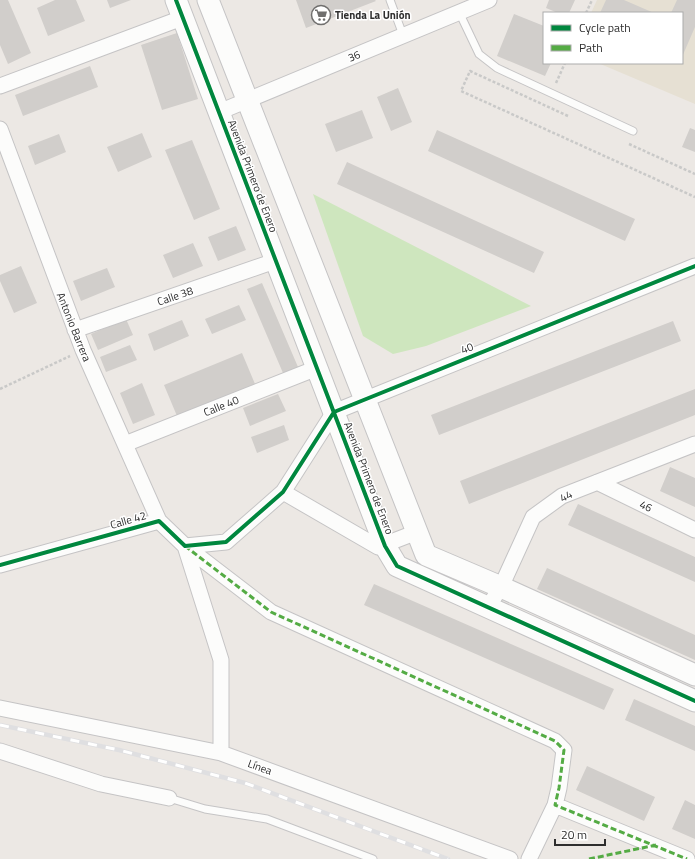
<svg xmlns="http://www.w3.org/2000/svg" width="695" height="859" font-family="'Titillium Web',sans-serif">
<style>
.education{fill:#e6e0d3}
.green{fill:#cee6be}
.building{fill:#d1cecb}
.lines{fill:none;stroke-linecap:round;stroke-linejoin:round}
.lane-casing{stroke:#c5c4c5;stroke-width:9}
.street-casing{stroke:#c5c4c5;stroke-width:17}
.secondary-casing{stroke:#c5c4c5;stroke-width:23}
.path{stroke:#c9c9c8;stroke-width:2.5;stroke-dasharray:3 2;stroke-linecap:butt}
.lane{stroke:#fcfcfb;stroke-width:7}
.street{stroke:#fcfcfb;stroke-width:15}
.secondary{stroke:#fcfcfb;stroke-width:21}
.rail-casing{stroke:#dfdfe1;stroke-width:4.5}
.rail{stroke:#fff;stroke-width:3;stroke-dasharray:9;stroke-linecap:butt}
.quiet{stroke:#54ab44;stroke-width:3;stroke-dasharray:6 3;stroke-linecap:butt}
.cycleway-casing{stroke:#fff;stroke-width:6}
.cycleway{stroke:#00873e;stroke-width:4}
.labels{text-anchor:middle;stroke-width:3;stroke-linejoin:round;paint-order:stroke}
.poi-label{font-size:11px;font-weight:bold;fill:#2e2e2e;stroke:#fff;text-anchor:start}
.street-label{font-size:11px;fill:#2e2e2e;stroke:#fff}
</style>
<rect width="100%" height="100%" fill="#ece8e4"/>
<path class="education" d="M597,0H695V104L598,63H682V13H591Z"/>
<path class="green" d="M313,194L531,306L426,346L393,354L363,336Z"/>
<path class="building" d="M0,0H8L31,53L8,64L0,45Z
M55,0H76L85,21L48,36L37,8Z
M107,0H131L110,8Z
M296,0H375L376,1L306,28Z
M549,0H575L569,13H558L546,8Z
M606,0H624L654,13H600Z
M677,0H695V27L682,57V13H671Z
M514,14L544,26V63H551L545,76L497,56Z
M177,33L198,99L162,110L141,45Z
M90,66L98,87L23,116L15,95Z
M398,88L412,122L391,131L377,97Z
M362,110L373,138L336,152L325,124Z
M690,128L695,130V152L682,147Z
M437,130L635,219L625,241L428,151Z
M142,133L152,157L118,172L107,147Z
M59,134L66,152L35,165L28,146Z
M192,140L220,209L194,220L165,150Z
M347,162L544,252L534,273L337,184Z
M236,226L246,250L218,261L208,237Z
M193,243L203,266L173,278L163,255Z
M21,266L37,303L14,313L0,281V275Z
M107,268L115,287L81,301L73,281Z
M262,283L298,367L283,373L247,289Z
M239,305L246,320L212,334L205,319Z
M126,319L133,335L98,350L91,334Z
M182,320L189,336L154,351L148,334Z
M673,321L681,341L439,435L431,415Z
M130,345L137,360L106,372L100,357Z
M242,353L255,384L177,416L164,385Z
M142,383L155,415L133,424L120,393Z
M695,389V415L469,504L460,481Z
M278,394L286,411L250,426L243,408Z
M284,425L289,440L257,453L251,437Z
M670,467L695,478V507L660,491Z
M578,504L695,557V582L568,525Z
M547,568L695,635V660L537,589Z
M374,584L614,689L604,710L364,605Z
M634,699L695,726V751L625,720Z
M587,766L655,797L644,821L576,790Z
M685,800L695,805V839L672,829Z"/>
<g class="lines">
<defs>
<path id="lane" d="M390,0L403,35
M459,12L479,54L497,68L633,131
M169,798L205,809L267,819L373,859"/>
<path id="street" d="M0,86L182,18
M219,112L489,0
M0,129L83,350L159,521
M75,330L275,261
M125,444L317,368
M597,482L695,530
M283,492L378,547L417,532
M185,546L271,612L555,741L564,750L559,788L555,805L529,859
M185,546L221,660V753
M0,565L159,521L185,546L226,542L283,492L334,412L695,266
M488,607L501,587L533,517L562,496L695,444
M0,708L221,753L510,859
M0,751L101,784L169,798
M555,805L687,859"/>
<path id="secondary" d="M176,0L385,546L397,566L695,701
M208,0L426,555L501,587L695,675"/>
</defs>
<use href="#lane" class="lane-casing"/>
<use href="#street" class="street-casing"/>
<use href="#secondary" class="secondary-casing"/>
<path class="path" d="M586,13L592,0
M556,83L565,63
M568,116L470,71L461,91L695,197
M629,144L695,174
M0,389L70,356"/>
<use href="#lane" class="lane"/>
<use href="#street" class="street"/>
<use href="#secondary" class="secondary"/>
<defs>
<path id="rail" d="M0,725L119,750L245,783L448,859"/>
</defs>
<use href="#rail" class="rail-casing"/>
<use href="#rail" class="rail"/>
<path class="quiet" d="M185,546L271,612L555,741L564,750L559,788L555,805L687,859
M589,859L656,845"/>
<defs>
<path id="cycleway" d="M176,0L385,546L397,566L695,701
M0,565L159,521L185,546L226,542L283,492L334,412L695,266"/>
</defs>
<use href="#cycleway" class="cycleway-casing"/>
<use href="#cycleway" class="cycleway"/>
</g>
<defs>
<symbol id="supermarket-ring" viewBox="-11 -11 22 22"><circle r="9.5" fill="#fff" stroke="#706f6e" stroke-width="1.5"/><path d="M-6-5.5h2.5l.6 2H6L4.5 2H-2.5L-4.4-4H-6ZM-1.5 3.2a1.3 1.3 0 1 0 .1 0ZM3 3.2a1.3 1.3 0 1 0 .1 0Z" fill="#706f6e"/></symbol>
</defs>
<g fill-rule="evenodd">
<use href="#supermarket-ring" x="310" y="4" width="22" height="22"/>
</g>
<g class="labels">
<g class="poi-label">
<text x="335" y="19">Tienda La Unión</text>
</g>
<g class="street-label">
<text transform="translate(354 56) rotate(-23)" y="4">36</text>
<text transform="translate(253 176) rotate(69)" y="4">Avenida Primero de Enero</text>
<text transform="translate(175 296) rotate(-19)" y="4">Calle 38</text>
<text transform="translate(74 327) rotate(68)" y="4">Antonio Barrera</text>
<text transform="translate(467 348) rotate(-22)" y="4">40</text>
<text transform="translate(221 406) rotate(-22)" y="4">Calle 40</text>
<text transform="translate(369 478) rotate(69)" y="4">Avenida Primero de Enero</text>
<text transform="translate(566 496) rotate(-27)" y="4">44</text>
<text transform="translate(646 506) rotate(26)" y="4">46</text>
<text transform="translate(128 520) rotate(-16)" y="4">Calle 42</text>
<text transform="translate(260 767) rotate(20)" y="4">Línea</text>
</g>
</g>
<rect x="543" y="12" width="140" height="52" fill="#ffffff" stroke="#ababab"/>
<rect x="551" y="25" width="20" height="6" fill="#00873e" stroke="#ababab"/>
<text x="579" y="32" font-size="12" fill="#2e2e2e">Cycle path</text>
<rect x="551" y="45" width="20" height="6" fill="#54ab44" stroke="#ababab"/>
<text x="579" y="52" font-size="12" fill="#2e2e2e">Path</text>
<path d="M555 839v6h50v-6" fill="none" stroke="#2e2e2e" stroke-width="2"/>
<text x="561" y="839" font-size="12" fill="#2e2e2e" stroke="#ffffff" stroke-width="3" paint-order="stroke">20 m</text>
</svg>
